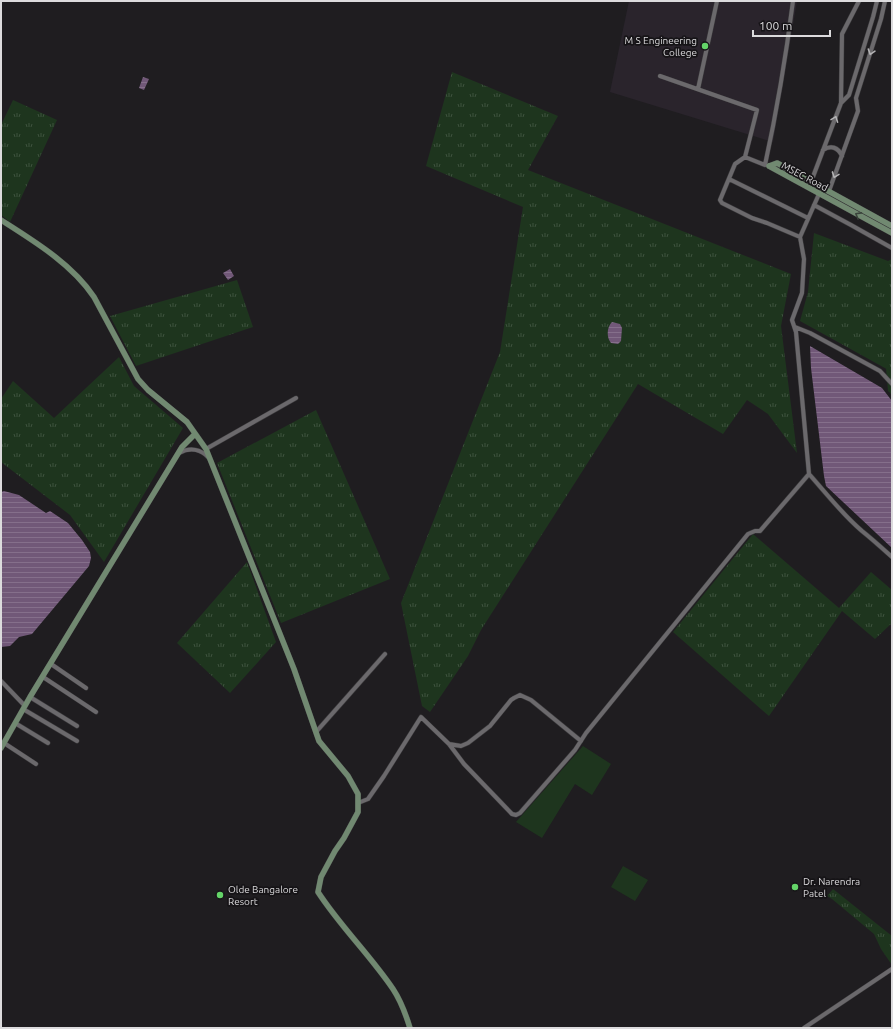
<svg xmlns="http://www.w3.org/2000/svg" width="893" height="1029" font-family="Ubuntu,sans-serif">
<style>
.built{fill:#2a242c}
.grass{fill:url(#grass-tufts)}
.cemetery{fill:url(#cemetery-stones)}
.park{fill:#1e351e}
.water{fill:url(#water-rules)}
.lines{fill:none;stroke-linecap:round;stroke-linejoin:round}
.street-casing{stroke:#3c3b3d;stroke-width:5}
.secondary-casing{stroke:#3c3b3d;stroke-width:6}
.street{stroke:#6b696c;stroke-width:4}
.secondary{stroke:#718971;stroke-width:5.5}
.oneway{stroke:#b4b3b5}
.oneway2{stroke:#3a433b}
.poi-dot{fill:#64d468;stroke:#161417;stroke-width:1.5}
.labels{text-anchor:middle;stroke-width:3.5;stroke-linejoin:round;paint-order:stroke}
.poi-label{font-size:10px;fill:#dcdbdd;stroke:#161417;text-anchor:start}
.street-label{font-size:10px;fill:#dcdbdd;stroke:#161417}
</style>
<defs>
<pattern id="grass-tufts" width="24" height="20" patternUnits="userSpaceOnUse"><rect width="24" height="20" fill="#1e351e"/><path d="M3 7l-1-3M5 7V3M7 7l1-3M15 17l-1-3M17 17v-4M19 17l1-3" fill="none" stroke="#3e523e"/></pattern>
<pattern id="cemetery-stones" width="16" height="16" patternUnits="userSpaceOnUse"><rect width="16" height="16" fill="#1e351e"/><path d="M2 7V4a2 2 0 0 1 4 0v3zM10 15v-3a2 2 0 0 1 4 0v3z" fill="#3e523e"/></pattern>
<pattern id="water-rules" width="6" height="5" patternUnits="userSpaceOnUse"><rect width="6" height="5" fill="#715878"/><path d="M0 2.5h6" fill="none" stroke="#856f8b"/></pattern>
</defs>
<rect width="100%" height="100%" fill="#1f1d20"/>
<path class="built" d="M629,1H797L773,142L610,92Z"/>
<path class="grass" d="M452,72L558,116L528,170L791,274L781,326L797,453L768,414L747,400L723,434L638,384L481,630L468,656L430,712L422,706L401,603L500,352L523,207L426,166Z
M13,100L57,120L10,222L1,215V125Z
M814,233L888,261L892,259V372L800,321L808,292Z
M237,280L253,327L136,366L110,316Z
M119,357L134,386L183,428L104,562L70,515L1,462V399L13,381L54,418Z
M316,410L390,579L281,623L217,463Z
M753,534L839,608L871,572L892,590V623L875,639L842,611L769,716L673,632Z
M247,562L276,642L230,693L177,643Z
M833,889L892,936V965L881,949L874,934L832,899L827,896Z"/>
<path class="cemetery" d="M886,368L892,372V395L888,391Z"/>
<path class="park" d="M583,746L611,764L592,795L575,784L542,838L516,822Z
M623,866L648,880L635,901L611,887Z"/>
<path class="water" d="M143,77L149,79L144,90L139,88Z
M230,269L234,276L228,280L223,273Z
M612,322L620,324L622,328L621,341L618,344L611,343C606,337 607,327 612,322Z
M810,346L882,388L892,401V548L826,486L824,476L811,368Z
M4,491L19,495L46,513L50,511L68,523L82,540L90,552L91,558L89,566L79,578L32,634L19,637L10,646L1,647V492Z"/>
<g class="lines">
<defs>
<path id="street" d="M793,1C786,56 777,110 765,165L745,157L735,164L720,200L722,203L752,218L767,223L800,237L819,194
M660,76L757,110L745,157
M698,89L717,1
M841,103L842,34L859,1
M823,150C831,145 838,147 842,156
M729,179L808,218
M811,182L841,103L849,95L873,17L877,1
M829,191L858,111L856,98L881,19L885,1
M814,205L851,225L892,248
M795,327L810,333L880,371L892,384
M206,449L296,398
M179,453C190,447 201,449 209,458
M809,474C826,493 842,514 862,531C872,539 882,548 892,557
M51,664L86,688
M43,677L96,712
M1,681L25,706
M30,697L77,726
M23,709L77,741
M15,723L48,743
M316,732L385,654
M4,743L36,764
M449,744L461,746L468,743L490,726L511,700L514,698L520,695L531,700L581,741
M358,803L368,799L384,776L421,717L449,744L464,764L512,814L516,815L520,813L575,750L586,733L748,534L755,531H760L809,474L796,332L792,320L802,293L804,259L800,237
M804,1028L892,969"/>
<path id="secondary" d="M769,166L892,233
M769,166L777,163L892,226
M1,220C34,241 72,264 94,297L138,379L148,390L187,422L206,449L294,669L319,741L348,776L358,794V812L344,838L335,851L321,877L318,892C340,926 370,955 393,989C401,1001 406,1015 410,1028
M1,748L30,697L182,447L195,434"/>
</defs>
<use href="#street" class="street-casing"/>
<use href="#secondary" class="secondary-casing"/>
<use href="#street" class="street"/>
<use href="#secondary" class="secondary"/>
</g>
<defs><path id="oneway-chevron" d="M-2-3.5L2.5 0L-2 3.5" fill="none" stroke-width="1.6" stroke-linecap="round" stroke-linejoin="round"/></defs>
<g class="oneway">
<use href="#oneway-chevron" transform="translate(871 52) rotate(108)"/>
<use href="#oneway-chevron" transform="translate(835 119) rotate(-69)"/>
<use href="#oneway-chevron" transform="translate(835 175) rotate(110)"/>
</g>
<use class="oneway2" href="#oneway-chevron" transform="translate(858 215) rotate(-151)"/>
<g class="poi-dot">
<circle cx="705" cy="46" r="4"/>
<circle cx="795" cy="887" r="4"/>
<circle cx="220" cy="895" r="4"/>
</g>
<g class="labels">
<g class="poi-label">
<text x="697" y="44" text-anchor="end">M S Engineering<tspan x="697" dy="12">College</tspan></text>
<text x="803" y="885">Dr. Narendra<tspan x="803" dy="12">Patel</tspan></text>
<text x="228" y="893">Olde Bangalore<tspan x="228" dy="12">Resort</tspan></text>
</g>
<g class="street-label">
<text transform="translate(805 176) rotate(28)" y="4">MSEC Road</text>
</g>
</g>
<rect width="893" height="1029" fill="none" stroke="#dcdbdd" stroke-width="4"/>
<path d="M753 30v6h77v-6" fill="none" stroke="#dcdbdd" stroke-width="2"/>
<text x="759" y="30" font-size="12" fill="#dcdbdd" stroke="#161417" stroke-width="3" paint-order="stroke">100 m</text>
</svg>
